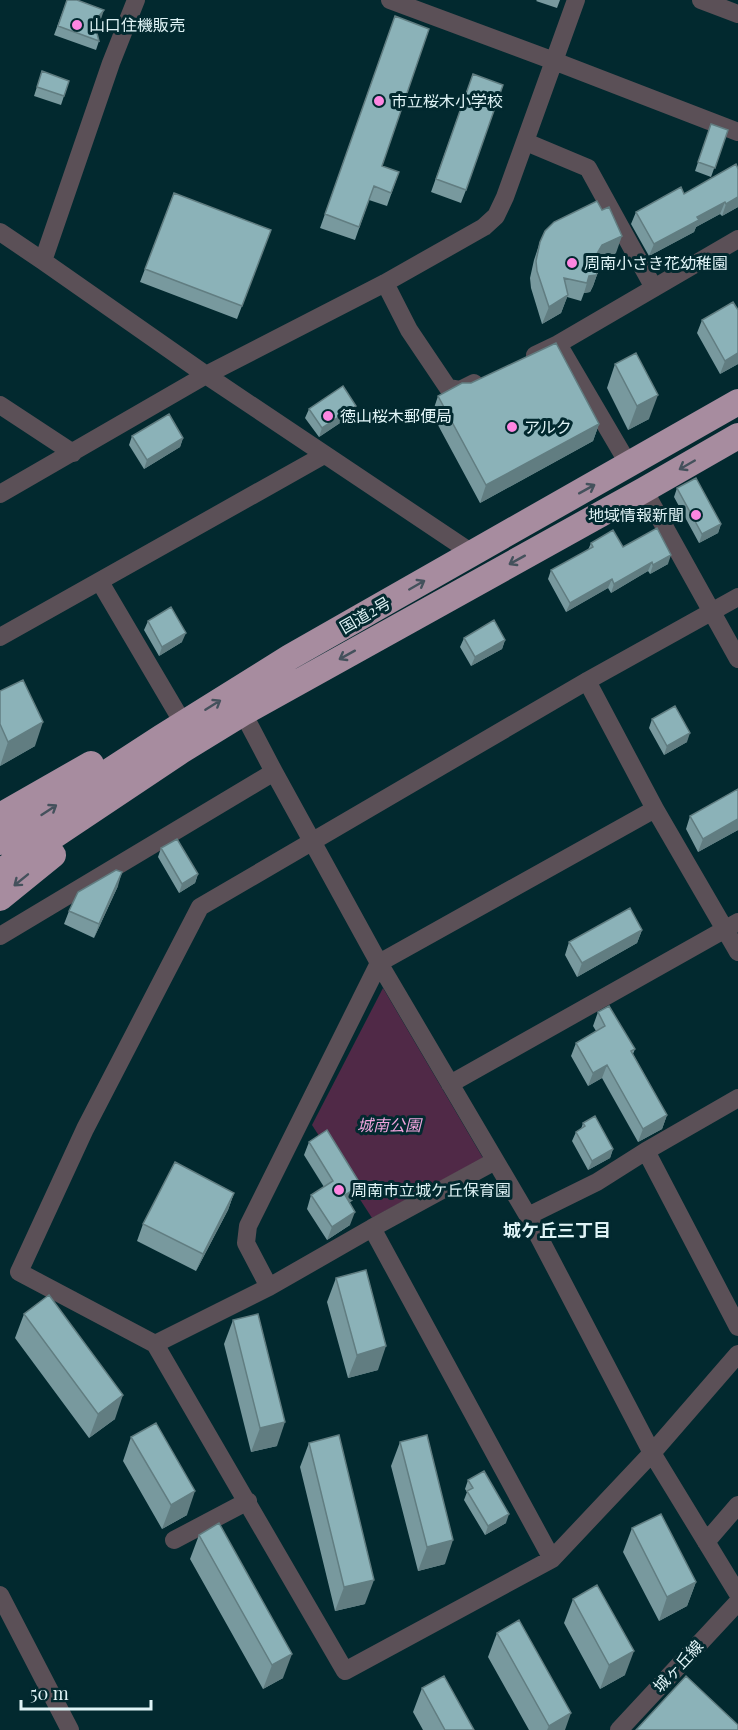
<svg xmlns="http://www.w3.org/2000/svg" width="738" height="1730" font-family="'Playfair Display','Noto Sans JP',serif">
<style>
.green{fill:#502947}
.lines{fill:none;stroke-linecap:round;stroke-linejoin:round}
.minor{stroke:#5b5057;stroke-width:18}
.highway{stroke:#a78c9f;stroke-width:26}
.wall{fill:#78999e}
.shaded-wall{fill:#617d81}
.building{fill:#8bb2b8;stroke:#617d81;stroke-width:1.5}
.oneway{stroke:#44515c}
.poi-dot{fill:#fd86e1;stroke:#02292f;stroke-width:2}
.labels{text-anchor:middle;stroke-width:6;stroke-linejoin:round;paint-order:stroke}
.poi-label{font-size:16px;fill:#dff3f6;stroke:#02292f;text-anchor:start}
.street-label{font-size:16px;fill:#dff3f6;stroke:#02292f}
.park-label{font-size:16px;font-style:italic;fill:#eea3db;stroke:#02292f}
.neighbourhood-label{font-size:18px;font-weight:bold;fill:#dff3f6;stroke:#02292f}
</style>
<rect width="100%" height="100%" fill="#02292f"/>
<path class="green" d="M383,988L483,1158L372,1218L312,1125Z"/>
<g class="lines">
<path class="minor" d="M390,0L554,61L738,132
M701,0L738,14
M526,142L588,168L654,288
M0,232L43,261L206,375L472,553
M43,261L111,63L136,0
M385,283L409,330L448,388L460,390L474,383
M558,344L629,465
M535,355L558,344L738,239
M0,405L73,453
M644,490L738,659
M0,494L206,375L385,283L484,227L496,216L505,197L576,0
M100,582L183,723
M738,597L587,681L200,907L85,1129L19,1272L155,1344L345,1671L552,1559L652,1453L738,1354
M0,637L324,455
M587,681L655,809L738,952
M243,713L274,772L379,963L528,1216L652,1453L738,1594
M0,936L274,772
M450,1084L738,922
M646,1151L738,1327
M528,1216L597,1182L646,1151L738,1098
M372,1228L495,1161
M269,1287L246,1243L248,1226L379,963L655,809
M155,1344L269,1287L372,1228L552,1559
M174,1540L248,1501
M706,1542L738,1505
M0,1595L70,1730
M619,1730L738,1602"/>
<path class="highway" d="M0,816L91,764
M0,842L162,737L290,657L738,402
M0,872L181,751L243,713L644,490L738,436
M0,898L53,855"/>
</g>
<path class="wall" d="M67,0L101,19L95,26L99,41L96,50L54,35Z
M537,0H560L557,8L536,1Z
M395,16L382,166L399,172L387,206L369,200L355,240L320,228Z
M42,71L69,81L61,105L34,96Z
M473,74L466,190L461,203L431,192Z
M711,124L728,130L711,177L695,171Z
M736,164L738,207L722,216L720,214L696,227L694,232L649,256L631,224L636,212L684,194Z
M174,193L271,230L237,319L140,282Z
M540,242L616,253L598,262L599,269L593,286L590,292L584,293L581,301L567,297L561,313L542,324L531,288L530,278L534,260Z
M738,310V364L720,374L697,333L702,320Z
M615,364L649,419L628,430L607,388Z
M438,396L599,424L593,441L480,503L432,414Z
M356,406L352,415L319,437L305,418L309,409Z
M132,436L183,438L180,447L144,469L129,445Z
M677,488L721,524L718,533L699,543L674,497Z
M591,543L623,547L668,564L650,574L648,571L611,593L608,588L566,612L548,579L551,570L588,550Z
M148,621L182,642L159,656L144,630Z
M464,638L505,640L502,649L471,666L460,647Z
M0,691L35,746L0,766Z
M652,719L687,742L664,755L649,728Z
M738,789V830L698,852L686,829L690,816Z
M161,848L198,874L195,883L179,893L158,857Z
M118,886L94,938L64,924L69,911Z
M642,930L637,943L577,977L565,955L569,942Z
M598,1012L635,1049L633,1054L667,1115L662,1129L638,1142L602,1078L588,1086L571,1056L576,1043L596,1031L593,1026Z
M583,1123L613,1149L610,1158L588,1170L572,1141L576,1132L581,1129Z
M309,1142L361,1185L356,1198L349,1203L350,1225L327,1240L307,1209L311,1195L324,1187L304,1155Z
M234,1193L228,1210L196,1271L137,1241L143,1224Z
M336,1278L378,1370L348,1378L327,1302Z
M24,1314L115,1419L89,1438L15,1338Z
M233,1320L277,1446L251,1452L224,1344Z
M131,1437L187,1515L162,1529L123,1461Z
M400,1442L445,1564L418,1571L391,1466Z
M309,1443L365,1604L335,1611L300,1467Z
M468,1480L506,1523L485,1535L464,1500L467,1492L465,1489Z
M632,1528L696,1582L687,1606L659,1621L623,1552Z
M199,1535L283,1678L263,1689L190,1559Z
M573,1599L625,1675L600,1689L564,1623Z
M497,1633L565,1730H529L488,1657Z
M422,1688L474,1730H423L413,1712Z"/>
<path class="shaded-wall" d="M104,10L101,19L91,31L94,22Z
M738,197V207L722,216L726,204Z
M725,202L720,214L696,227L694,232L649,256L654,244L697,217Z
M622,236L616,253L596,262L595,257L602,245Z
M599,269L593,286L590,292L584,293L589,276Z
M568,295L561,313L542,324L549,307Z
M738,353V364L720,374L725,361Z
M658,395L649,419L628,430L637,406Z
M356,406L352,415L319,437L322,428Z
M599,424L593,441L480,503L486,485Z
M183,438L180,447L144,469L147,460Z
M721,524L718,533L699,543L702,534Z
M671,555L668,564L650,574L653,565Z
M652,562L648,571L611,593L614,584Z
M612,579L608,588L566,612L570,603Z
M186,633L182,642L159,656L162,647Z
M505,640L502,649L471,666L475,657Z
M43,722L35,746L0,766L8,742Z
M690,733L687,742L664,755L667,746Z
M738,819V830L698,852L703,839Z
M122,872L118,886L94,938L99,924Z
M198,874L195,883L179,893L182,884Z
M642,930L637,943L577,977L582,963Z
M607,1065L602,1078L588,1086L593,1073Z
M667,1115L662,1129L638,1142L643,1129Z
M613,1149L610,1158L588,1170L592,1161Z
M361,1185L356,1198L340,1209L345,1195Z
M234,1193L228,1210L196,1271L203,1254Z
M355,1212L350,1225L327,1240L332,1227Z
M386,1346L378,1370L348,1378L357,1355Z
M123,1395L115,1419L89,1438L98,1414Z
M285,1422L277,1446L251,1452L260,1428Z
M195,1491L187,1515L162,1529L171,1505Z
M509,1514L506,1523L485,1535L488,1526Z
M453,1540L445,1564L418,1571L427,1547Z
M374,1580L365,1604L335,1611L344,1587Z
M696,1582L687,1606L659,1621L667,1597Z
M634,1651L625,1675L600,1689L609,1665Z
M292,1654L283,1678L263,1689L272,1665Z
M571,1713L565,1730H547L549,1726Z"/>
<path class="building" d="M67,0H77L104,10L94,22L99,41L58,26Z
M395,16L429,29L382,166L399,172L391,193L374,186L359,227L325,214Z
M42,71L69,81L64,96L37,87Z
M473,74L503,85L466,190L436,179Z
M711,124L728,130L715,168L698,162Z
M736,164L738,169V197L726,204L725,202L697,217L699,220L654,244L636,212L681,187L684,194Z
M174,193L271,230L242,306L145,269Z
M597,201L602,210L609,207L622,236L602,245L595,257L599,263V269L596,275L589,276L587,283L564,278L568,295L549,307L537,271L536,261L540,242L545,231L554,222Z
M733,302L738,310V353L725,361L702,320Z
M556,343L599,424L486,485L438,396L462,383H471Z
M636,353L658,395L637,406L615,364Z
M343,386L356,406L322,428L309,409Z
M169,414L183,438L147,460L132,436Z
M696,478L721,524L702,534L677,488Z
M657,528L671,555L653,565L652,562L614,584L612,579L570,603L551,570L593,547L591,543L613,530L623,547Z
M171,607L186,633L162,647L148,621Z
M494,620L505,640L475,657L464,638Z
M23,680L43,722L8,742L0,724V691Z
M675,706L690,733L667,746L652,719Z
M738,789V819L703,839L690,816Z
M177,839L198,874L182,884L161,848Z
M116,870L122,872L99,924L69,911L78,892Z
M630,908L642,930L582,963L569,942Z
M609,1006L635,1049L631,1051L667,1115L643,1129L607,1065L593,1073L576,1043L605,1026L598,1012Z
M595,1116L613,1149L592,1161L576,1132L585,1126L583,1123Z
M327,1130L361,1185L345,1195L355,1212L332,1227L311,1195L333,1181L309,1142Z
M175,1162L234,1193L203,1254L143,1224Z
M366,1270L386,1346L357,1355L336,1278Z
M49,1295L123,1395L98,1414L24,1314Z
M258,1314L285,1422L260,1428L233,1320Z
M156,1423L195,1491L171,1505L131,1437Z
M339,1435L374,1580L344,1587L309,1443Z
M427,1435L453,1540L427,1547L400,1442Z
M484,1471L509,1514L488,1526L467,1491L473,1488L468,1480Z
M661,1514L696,1582L667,1597L632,1528Z
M219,1523L292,1654L272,1665L199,1535Z
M597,1585L634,1651L609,1665L573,1599Z
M519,1620L571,1713L549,1726L497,1633Z
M444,1676L474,1730H445L422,1688Z
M686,1676L738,1725V1730H636Z"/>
<defs><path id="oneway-shaft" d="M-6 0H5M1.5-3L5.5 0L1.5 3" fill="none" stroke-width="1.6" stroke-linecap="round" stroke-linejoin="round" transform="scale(1.5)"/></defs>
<g class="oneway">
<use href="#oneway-shaft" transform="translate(687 465) rotate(150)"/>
<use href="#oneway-shaft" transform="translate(587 489) rotate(-29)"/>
<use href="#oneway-shaft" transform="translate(517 560) rotate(151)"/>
<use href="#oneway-shaft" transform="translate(417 585) rotate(-30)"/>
<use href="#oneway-shaft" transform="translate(347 655) rotate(151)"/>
<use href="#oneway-shaft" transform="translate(213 705) rotate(-32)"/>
<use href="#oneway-shaft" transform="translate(49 810) rotate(-33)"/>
<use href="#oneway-shaft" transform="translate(21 880) rotate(141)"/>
</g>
<g class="poi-dot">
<circle cx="77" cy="25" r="6"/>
<circle cx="379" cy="101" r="6"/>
<circle cx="572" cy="263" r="6"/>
<circle cx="328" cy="416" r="6"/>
<circle cx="512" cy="427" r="6"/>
<circle cx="696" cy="515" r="6"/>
<circle cx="339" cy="1190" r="6"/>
</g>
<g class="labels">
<g class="poi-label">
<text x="89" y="31">山口住機販売</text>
<text x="391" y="107">市立桜木小学校</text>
<text x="584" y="269">周南小さき花幼稚園</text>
<text x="340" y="422">徳山桜木郵便局</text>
<text x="524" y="433">アルク</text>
<text x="684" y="521" text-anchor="end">地域情報新聞</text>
<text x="351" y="1196">周南市立城ケ丘保育園</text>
</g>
<g class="street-label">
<text transform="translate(365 615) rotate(-30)" y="6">国道2号</text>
<text transform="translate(678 1666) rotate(-47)" y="6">城ヶ丘線</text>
</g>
<g class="park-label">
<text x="389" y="1131">城南公園</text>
</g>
<g class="neighbourhood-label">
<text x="557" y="1237">城ケ丘三丁目</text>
</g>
</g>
<path d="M21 1700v9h130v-9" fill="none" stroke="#dff3f6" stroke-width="3"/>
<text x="30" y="1700" font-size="18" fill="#dff3f6" stroke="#02292f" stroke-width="4.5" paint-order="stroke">50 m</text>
</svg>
